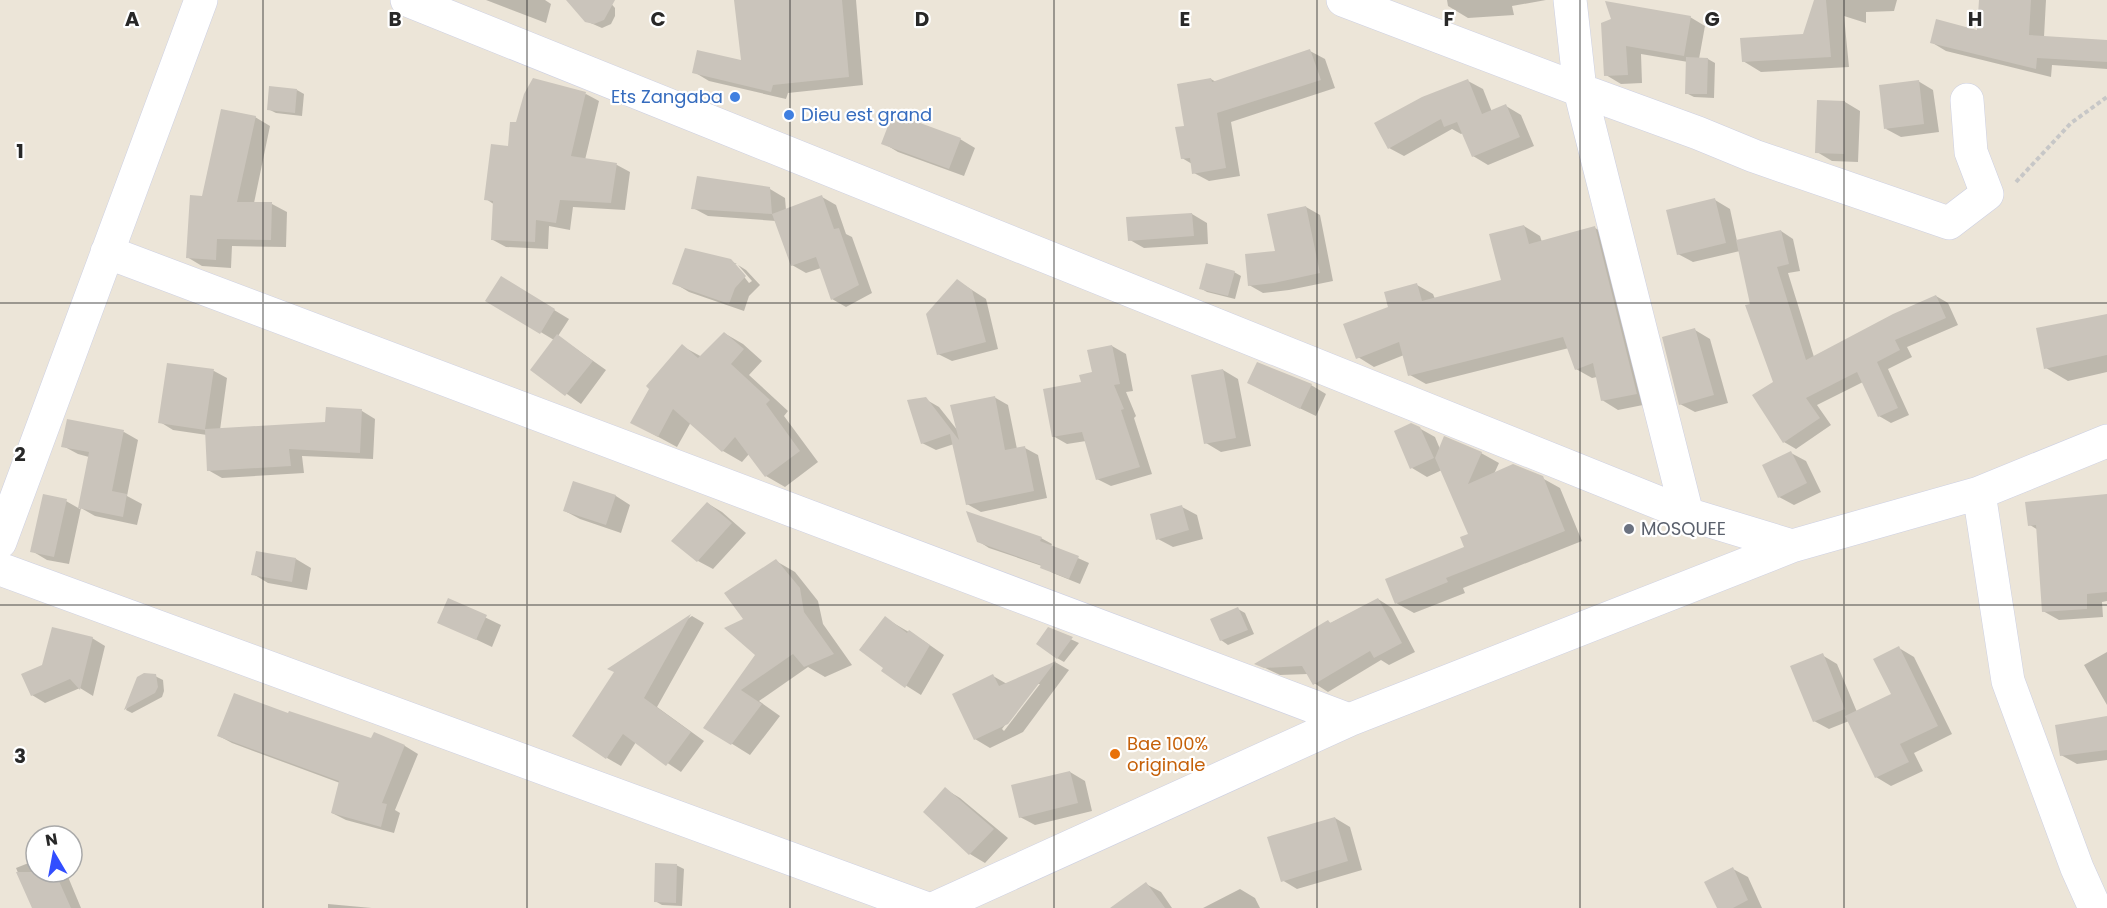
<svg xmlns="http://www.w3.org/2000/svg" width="2107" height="908" font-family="Poppins,sans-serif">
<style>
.shadow{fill:#0003;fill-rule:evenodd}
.building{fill:#cac4bb}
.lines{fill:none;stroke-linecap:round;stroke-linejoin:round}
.minor-casing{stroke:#cdd0e3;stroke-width:34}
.path{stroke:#c7c7c7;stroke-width:4;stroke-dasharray:4.5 3;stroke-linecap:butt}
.minor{stroke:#fff;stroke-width:33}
.grid{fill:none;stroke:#282828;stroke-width:1.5;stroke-opacity:0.55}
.shop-dot{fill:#3f7fe0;stroke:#fff;stroke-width:2}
.worship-dot{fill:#6b7280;stroke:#fff;stroke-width:2}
.food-dot{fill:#e8710a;stroke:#fff;stroke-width:2}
.labels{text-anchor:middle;stroke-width:4.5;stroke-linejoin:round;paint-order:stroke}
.shop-label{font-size:18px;fill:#366cbe;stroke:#fff;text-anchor:end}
.worship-label{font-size:18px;fill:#5b616d;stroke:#fff;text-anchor:start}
.food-label{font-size:18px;fill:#c56008;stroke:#fff;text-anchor:start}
.grid-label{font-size:20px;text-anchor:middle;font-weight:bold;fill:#282828;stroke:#fff;stroke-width:4.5;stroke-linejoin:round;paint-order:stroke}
</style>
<rect width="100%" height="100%" fill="#ece5d8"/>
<path class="shadow" d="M486,0H545L551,4L546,23Z
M582,0H608L615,8V16L611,24L602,28L586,21Z
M735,0H856L863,85L788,93L786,99L709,81L694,72L742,62Z
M1447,0H1546L1512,6L1514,15L1468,18L1448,6Z
M1816,0H1897L1894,11L1866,12V23L1844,16L1849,67L1761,72L1743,61L1804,35Z
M1981,0H2046L2044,37L2107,41V69L2052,65L2051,77L1946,51L1931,42L1979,31Z
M1690,17L1705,26L1699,59H1708L1715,63L1714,98L1694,97L1686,93L1688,62L1641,54L1642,83L1621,84L1606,75L1603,24Z
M1310,51L1325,59L1335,88L1231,122L1240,176L1209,181L1194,173L1192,164L1182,158L1186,127L1211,79L1216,82Z
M1468,81L1483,89L1492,112L1506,106L1521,115L1534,146L1488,165L1473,156L1463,133L1461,134L1452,129L1404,156L1389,148Z
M1918,81L1933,90L1939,132L1901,137L1886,129Z
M297,90L304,94L302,116L276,113L268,109Z
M586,94L599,101L585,160L617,165L630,172L625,210L573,207L570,230L549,226L548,249L506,247L493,240L495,205L486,199L510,148L517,124Z
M1818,102H1845L1860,111L1858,162L1832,161L1817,152Z
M255,117L270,126L254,203L272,204L287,212L286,247L232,246L231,268L202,266L187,257L203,198Z
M960,139L975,148L964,176L898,152L883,143Z
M770,189L785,198L786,210L822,197L836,205L846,234L852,237L872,293L846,307L832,299L821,268L806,273L792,265L776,221L708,216L693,208Z
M1715,200L1730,209L1737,241L1781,231L1793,239L1800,271L1788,273L1814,357L1936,296L1948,303L1958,325L1907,347L1912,357L1888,369L1909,415L1891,423L1879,416L1863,382L1817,405L1831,425L1796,449L1784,442L1775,382L1752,305L1740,251L1693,262L1678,254Z
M1306,207L1320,215L1333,281L1289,290L1263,293L1249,285L1277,253Z
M1192,214L1207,223L1208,244L1144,248L1130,240Z
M1524,226L1540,236L1542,242L1595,228L1611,237L1653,403L1618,410L1602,400L1597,377L1592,378L1576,369L1569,348L1426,384L1410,375L1404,355L1374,367L1358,357L1390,308L1417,285L1433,294L1435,299L1502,281Z
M730,261L737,264H734L749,283L752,281L738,265L746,270L760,285L749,296L744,311L689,292L674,283Z
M1234,272L1241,276L1235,299L1207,292L1200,288Z
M958,281L986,299L998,349L952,361L938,354Z
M516,287L569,319L558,336L606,370L581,404L532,369L554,340L487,300Z
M2107,315V372L2068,381L2046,368Z
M1695,330L1710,339L1728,403L1695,412L1680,404Z
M724,333L743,344L762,361L749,375L788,411L784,416L818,462L785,487L766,476L749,454L742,462L723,451L691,422L677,447L651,433L682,346L702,357Z
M1112,346L1126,354L1133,391L1126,392L1136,416L1134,418L1152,474L1111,486L1097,479L1086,441L1067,444L1053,436L1082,384L1093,373Z
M168,364L214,371L227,378L220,430L327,424V409L362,411L375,419L373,459L302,456L304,473L222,478L208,470L207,435L173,430L160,422Z
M1223,370L1238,379L1251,446L1221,452L1206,443Z
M1311,385L1326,394L1316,416L1264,391Z
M994,397L1008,405L1017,449L1025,448L1038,455L1047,498L981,512L967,504L954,444L936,450L922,443L925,399L939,407L958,431Z
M1419,428L1435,437L1440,449L1481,453L1499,463L1494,474L1542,478L1560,488L1582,541L1463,588L1465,593L1414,613L1396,603L1466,548L1470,535L1442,470L1427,477L1412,468Z
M124,432L138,440L127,496L142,504L137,525L95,516L81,508L69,564L47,560L32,551L66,501L80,509L89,457L78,454L63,446Z
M1791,453L1806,461L1821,492L1794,505L1779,497Z
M574,483L616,496L630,505L621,533L580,519L565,511Z
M2107,496V601L2102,602L2103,617L2059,620L2043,611L2038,530L2030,525Z
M707,503L722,512L746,533L713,569L698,561Z
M1182,507L1197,515L1203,539L1173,547L1158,539Z
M1041,538L1052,544L1051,546L1089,563L1080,584L1053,573L1042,566L989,548L978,541Z
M296,559L311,568L307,590L268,583L253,574Z
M776,561L795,572L818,601L823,624L852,665L825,677L808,667L759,701L780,716L750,755L705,727L757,655L745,619Z
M1378,599L1392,608L1415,652L1389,665L1381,660L1328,692L1314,683L1308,674L1280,675L1257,664L1328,622L1331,623Z
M449,600L501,625L492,647L439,622Z
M1238,609L1245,613L1254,634L1228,645L1221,640Z
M692,616L704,623L657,707L704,741L681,772L636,742L621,766L607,758L616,672L610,669Z
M885,618L924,641L944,655L921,695L883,671L885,668Z
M1049,629L1079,643L1064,662L1057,658Z
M92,638L105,646L93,696L80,688L45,703L32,695L44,666Z
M1899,648L1914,657L1952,734L1914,753L1923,771L1891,786L1876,777L1849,721L1829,729L1814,721L1822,655L1837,664L1857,712L1893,695Z
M2107,652V705L2084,665Z
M1055,662L1069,670L1023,732L990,748L975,739L993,676L1007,684ZM1036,684H1040L1004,731L1002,729Z
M155,676L163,680L164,691L162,697L132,713L126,710L138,678Z
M2107,717V760L2077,764L2061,755Z
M219,736L372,740L405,746L418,754L395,810L400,813L394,833L346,820L332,813L340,783L232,743Z
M1070,772L1085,781L1092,811L1035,825L1020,817Z
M945,789L960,798L1008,838L985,863L970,854Z
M1335,818L1350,827L1362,870L1297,889L1282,880Z
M36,860V872H66L81,908H33L16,868Z
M676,865L684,869L682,906L662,905L655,901Z
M1733,869L1748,877L1762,908H1719Z
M1146,884L1161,892L1172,908H1116Z
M1240,889L1255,898L1260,908H1203Z
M328,904L372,908H328Z"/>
<path class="building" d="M566,0H615L604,20L594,24L585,22Z
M734,0H842L849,77L773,85L771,92L692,73L697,50L741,60Z
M1814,0H1826L1831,57L1742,62L1740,38L1803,34Z
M1979,0H2031L2029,35L2107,40V62L2037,58L2036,69L1930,43L1936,19L1977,30Z
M1605,1L1691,16L1684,56L1626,46L1628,75L1604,76L1601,23L1611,19Z
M1310,49L1321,80L1217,113L1226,168L1192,174L1190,158L1181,159L1175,127L1184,126L1177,84L1211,78L1212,82Z
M1686,57L1708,58L1707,94H1685Z
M533,78L586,92L571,156L617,163L611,203L560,200L556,223L536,220L535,242L491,240L493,201L484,200L491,144L508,146L510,122H516L524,94Z
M1468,79L1482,114L1506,104L1520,137L1472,157L1457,122L1444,127L1441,119L1388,149L1374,123L1422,97Z
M1919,80L1924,124L1884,129L1879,85Z
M269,86L297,89L295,113L267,110Z
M1817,100L1845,101L1844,154L1815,153Z
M221,109L256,116L237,202H272L271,240L217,239L216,260L186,258L190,195L202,196Z
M893,113L961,138L949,169L881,144Z
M697,176L770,187L772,214L691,209Z
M822,195L834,229L839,228L859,285L831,300L816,257L791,266L772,214Z
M1715,198L1726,243L1677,255L1666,210Z
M1306,206L1320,273L1274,283L1248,286L1245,254L1275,251L1267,214Z
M1192,213L1194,236L1128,241L1126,217Z
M1524,225L1529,244L1595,226L1637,394L1601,401L1593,363L1575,370L1563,337L1408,376L1399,342L1356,359L1343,324L1388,307L1384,292L1417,283L1422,301L1501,280L1489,234Z
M1781,230L1789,264L1777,267L1806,360L1893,314L1936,295L1946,318L1895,340L1900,350L1877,362L1898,408L1878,417L1857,372L1806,398L1820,418L1783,443L1752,395L1773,382L1745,305L1750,304L1736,240Z
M685,248L731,259L746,276L735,288L729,304L672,284Z
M1206,263L1235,271L1228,296L1199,289Z
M501,276L555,309L540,334L485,301Z
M957,279L972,290L986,342L937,355L926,314Z
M2107,314V355L2044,369L2036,328Z
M1695,328L1714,395L1679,405L1662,337Z
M724,332L744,349L731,364L770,400L766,404L800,451L765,477L735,437L722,452L673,409L658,437L630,423L649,389L646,386L682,344L698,358Z
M557,334L593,361L565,396L530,370Z
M1112,345L1120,384L1114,385L1124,409L1121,410L1140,467L1096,480L1082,432L1052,437L1043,389L1081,382L1079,375L1092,372L1087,350Z
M1257,362L1312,384L1300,409L1247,383Z
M167,363L214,369L205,429L325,422L326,407L362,409L360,453L289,449L291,466L207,471L205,430L158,423Z
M1223,369L1236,438L1204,444L1191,375Z
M995,396L1005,450L1025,446L1034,491L966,505L950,434L921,444L907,400L926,397L959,440L950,405Z
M67,419L124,430L112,491L127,494L123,517L78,508L89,452L61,447Z
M1411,423L1420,427L1434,458L1410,469L1394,431Z
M1444,436L1482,452L1468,484L1513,464L1543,476L1565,531L1446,578L1448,582L1395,604L1385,579L1464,547L1460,537L1468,534L1435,458Z
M1791,451L1807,483L1778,498L1762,465Z
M573,481L616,495L606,525L563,511Z
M43,494L67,499L54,557L30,552Z
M2107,494V592L2087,594V609L2042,612L2036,525L2028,526L2025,502Z
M707,502L732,523L697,562L671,541Z
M1182,505L1189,530L1156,540L1150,514Z
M966,511L1042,537L1040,541L1079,556L1069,579L1040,568L1041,565L977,542Z
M256,551L296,558L292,582L251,575Z
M776,559L800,588L804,612L834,654L804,667L793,654L741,690L762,704L731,745L703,728L755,655L724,628L743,619L724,593Z
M448,598L487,615L476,640L437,623Z
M1378,598L1402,643L1374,658L1370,651L1313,685L1302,666L1264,668L1254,664L1328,620L1330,623Z
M1238,607L1248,630L1220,641L1210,619Z
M691,614L644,698L691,732L666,766L623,734L606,759L572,736L614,672L607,669Z
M885,616L907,633L909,630L930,645L905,688L881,671L883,668L859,650Z
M52,627L93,637L80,690L70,679L31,696L21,674L42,665Z
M1048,627L1073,637L1057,659L1036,644Z
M1899,646L1938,726L1900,744L1909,762L1875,778L1845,716L1891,694L1873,659Z
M1823,653L1845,709L1813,722L1790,666Z
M1056,661L1008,724L974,740L952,694L993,674L999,686Z
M144,673L156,674L158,687L155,693L124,710L137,677Z
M234,693L288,713L289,711L371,738L374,732L405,745L382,803L387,804L381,827L331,813L339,781L217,736Z
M2107,716V750L2060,756L2055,725Z
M1070,771L1078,803L1019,818L1011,785Z
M945,787L994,829L969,855L923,812Z
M1335,817L1348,861L1281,882L1267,837Z
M655,863L677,864L676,903L654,902Z
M1733,867L1748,900L1733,908H1717L1704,882Z
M16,872H55L71,908H32Z
M1146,882L1165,908H1110Z"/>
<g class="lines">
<defs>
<path id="minor" d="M407,0L1687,514L1792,546
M1343,0L1580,90L1570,0
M107,252L1349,720
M1979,493L2008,681L2077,868L2095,908
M1687,514L1580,90L1698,133L1754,156L1949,223L1987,194L1971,152L1967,100
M0,542L201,0
M0,569L925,908
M935,908L1349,720L1792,546L1979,493L2107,441"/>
</defs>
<use href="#minor" class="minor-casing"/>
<path class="path" d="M2016,182L2071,123L2107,97"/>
<use href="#minor" class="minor"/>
</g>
<path class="grid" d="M263,0V908M527,0V908M790,0V908M1054,0V908M1317,0V908M1580,0V908M1844,0V908M0,303H2107M0,605H2107"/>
<g class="shop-dot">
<circle cx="735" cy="97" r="6"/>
<circle cx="789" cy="115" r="6"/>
</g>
<circle class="worship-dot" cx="1629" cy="529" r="6"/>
<circle class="food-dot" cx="1115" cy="754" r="6"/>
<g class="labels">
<g class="shop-label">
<text x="723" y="103">Ets Zangaba</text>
<text x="801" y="121" text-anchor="start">Dieu est grand</text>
</g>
<g class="worship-label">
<text x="1641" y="535">MOSQUEE</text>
</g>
<g class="food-label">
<text x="1127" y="750">Bae 100%<tspan x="1127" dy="21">originale</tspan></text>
</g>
</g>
<g class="grid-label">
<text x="132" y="26">A</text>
<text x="395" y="26">B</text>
<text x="658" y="26">C</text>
<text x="922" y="26">D</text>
<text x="1185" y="26">E</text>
<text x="1449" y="26">F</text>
<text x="1712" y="26">G</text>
<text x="1975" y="26">H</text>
<text x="20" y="158">1</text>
<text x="20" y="461">2</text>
<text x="20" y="763">3</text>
</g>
<g transform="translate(54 854) rotate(350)"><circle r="28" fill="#ffffff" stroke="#a9a9a9" stroke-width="1.5"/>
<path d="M0-4.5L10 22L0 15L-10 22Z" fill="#324eff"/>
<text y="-9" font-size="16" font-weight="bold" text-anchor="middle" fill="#282828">N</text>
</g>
</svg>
